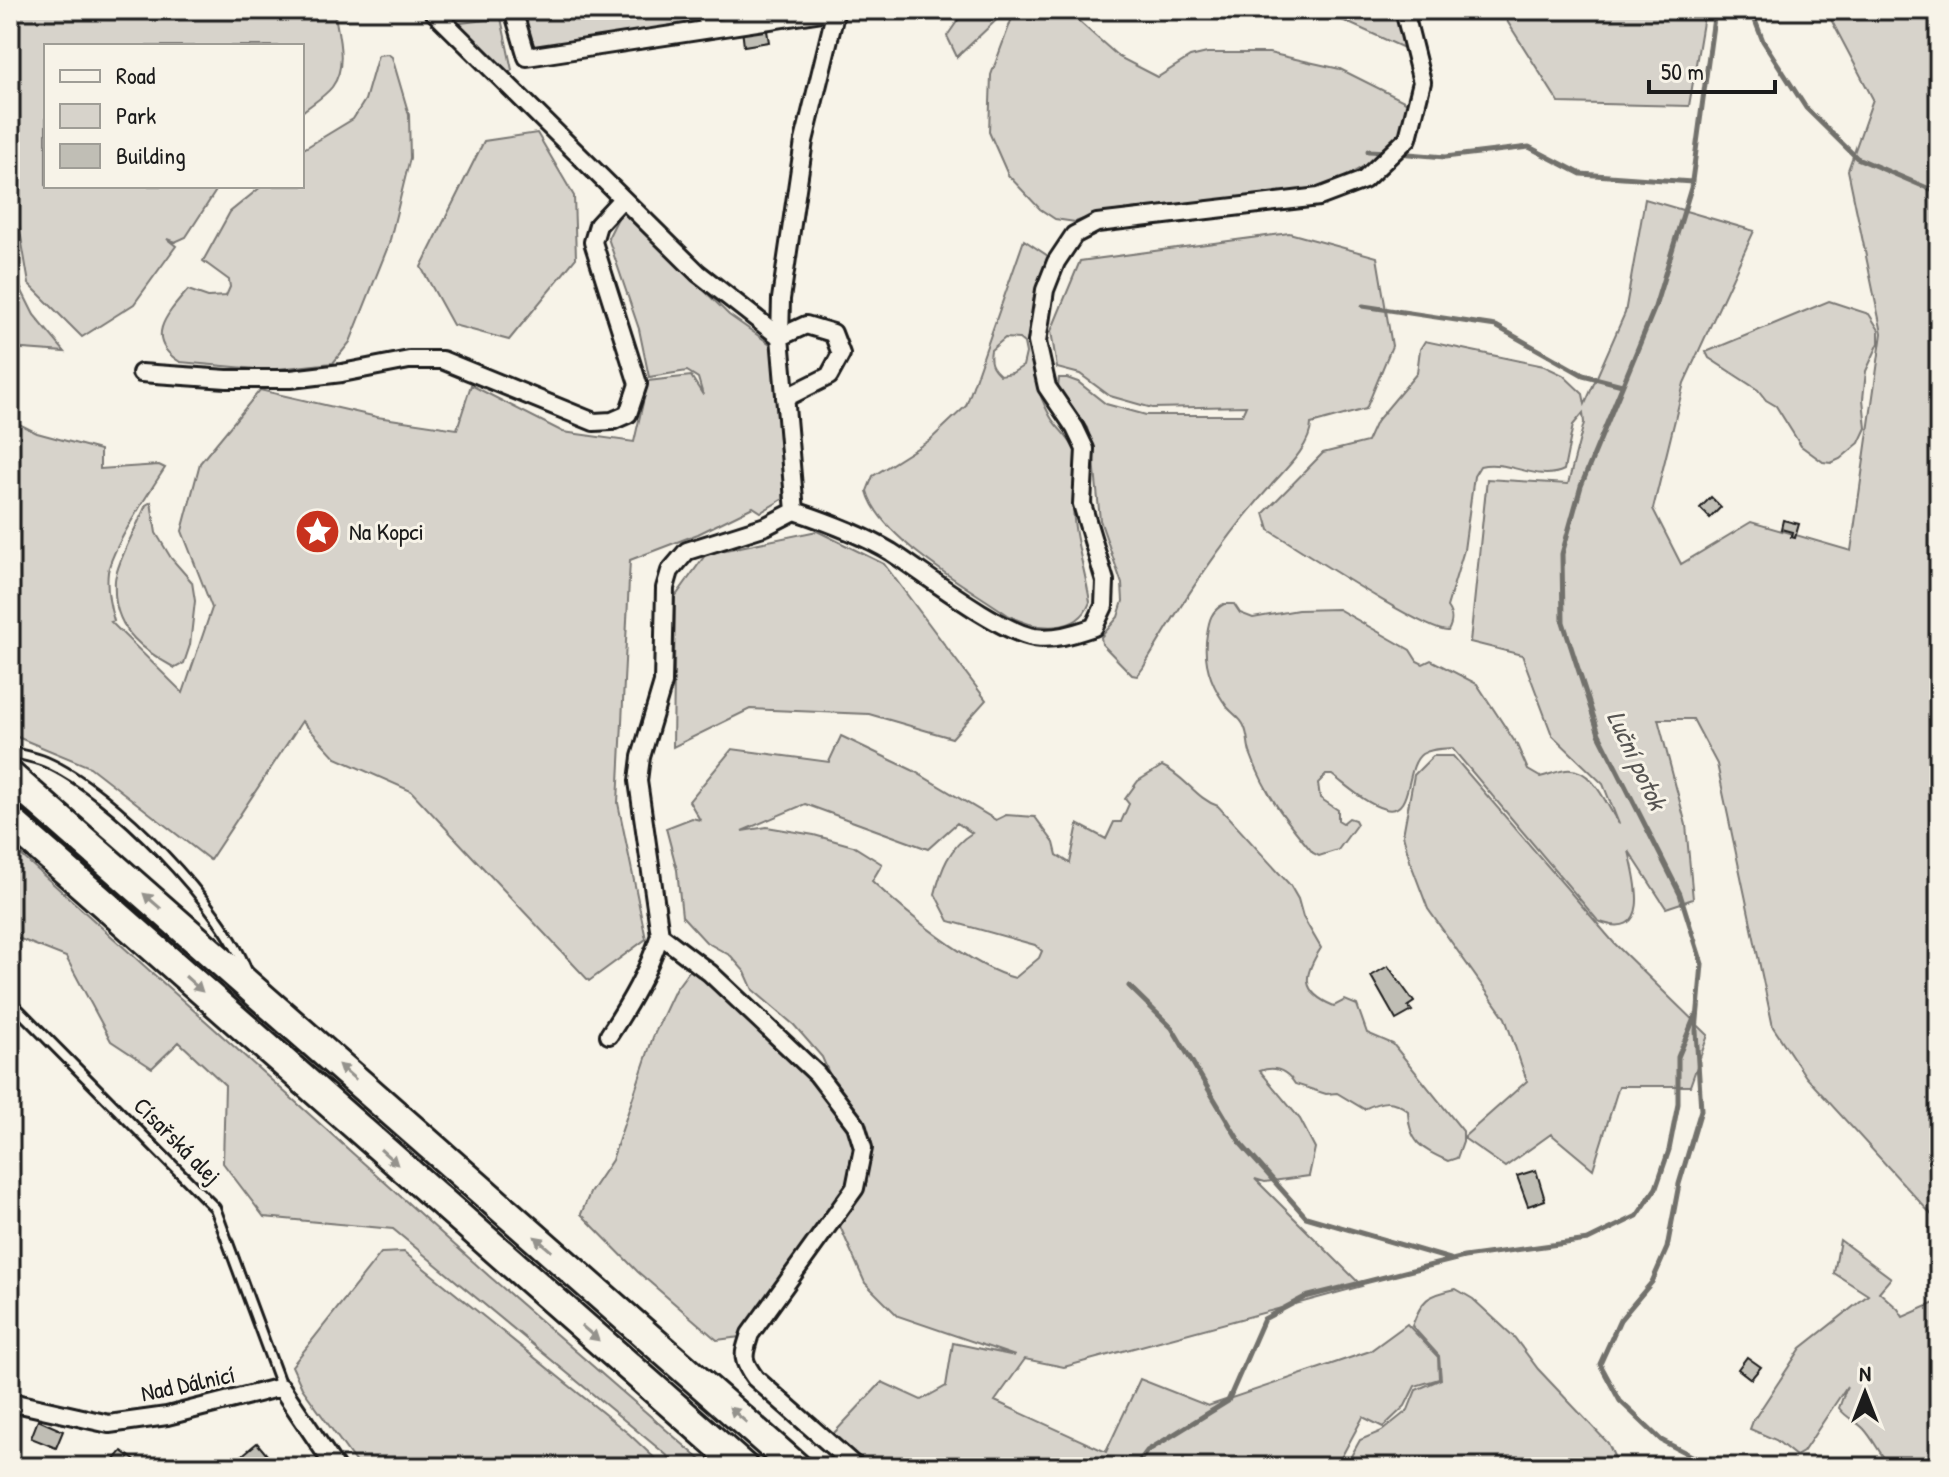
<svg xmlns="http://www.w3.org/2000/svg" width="1949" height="1477" font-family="'Patrick Hand',sans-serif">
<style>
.green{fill:#d7d3cb;stroke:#7a7874;stroke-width:2;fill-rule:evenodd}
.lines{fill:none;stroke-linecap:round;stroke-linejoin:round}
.stream{stroke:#72716c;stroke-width:5}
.building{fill:#c0beb5;stroke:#1c1c1c;stroke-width:2}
.lane-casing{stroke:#1c1c1c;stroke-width:14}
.street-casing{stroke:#1c1c1c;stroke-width:22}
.highway-casing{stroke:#1c1c1c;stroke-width:34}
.lane{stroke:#f7f3e8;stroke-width:8}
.street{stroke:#f7f3e8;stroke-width:16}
.highway{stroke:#f7f3e8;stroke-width:28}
.oneway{fill:#94928c}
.labels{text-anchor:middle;stroke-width:6;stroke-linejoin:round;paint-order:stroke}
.poi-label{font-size:24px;fill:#1c1c1c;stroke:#f7f3e8;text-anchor:start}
.street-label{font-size:24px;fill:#1c1c1c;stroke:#f7f3e8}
.water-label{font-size:26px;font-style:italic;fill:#565452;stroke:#f7f3e8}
</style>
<rect width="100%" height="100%" fill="#f7f3e8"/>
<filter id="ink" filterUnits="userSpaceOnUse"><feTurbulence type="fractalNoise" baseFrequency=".0125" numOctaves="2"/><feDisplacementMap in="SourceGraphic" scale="16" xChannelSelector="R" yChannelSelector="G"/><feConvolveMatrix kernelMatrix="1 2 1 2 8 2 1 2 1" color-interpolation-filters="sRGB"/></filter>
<g filter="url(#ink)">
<path class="green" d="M10,10H334C338,34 348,66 332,87C325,96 312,104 302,112V46H46V186H219L186,237L175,242L167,239L176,246L134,304L82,337L29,284L15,201L10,191Z
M520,10H564L589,18H608L634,10H694L700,22L530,48Z
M965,10H1007L957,57L947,36Z
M1015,10H1066L1119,57L1158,77L1190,57L1207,53H1269L1340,69L1408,103L1403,129L1369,163L1328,187L1286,197L1173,208H1136L1098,214L1075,222L1055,219L1040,209L1008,175L989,132L991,75Z
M1314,10H1395L1404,48L1340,19L1310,15Z
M1500,10H1705L1689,106L1559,103Z
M1826,10H1939V1223L1806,1077L1773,1027L1717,764L1693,719H1658L1686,825L1693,899L1666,908L1629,851C1636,879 1653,943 1598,921L1452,748C1442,749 1432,748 1422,754C1404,767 1414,816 1385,809C1366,804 1347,786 1332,775H1326L1318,783L1320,798L1338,810V820L1343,823L1349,818L1355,820L1357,824L1338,850L1319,856L1313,853C1286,820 1266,796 1251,755C1247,746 1249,736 1244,726C1241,718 1233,714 1228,708C1211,686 1202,662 1207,634C1209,620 1211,611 1224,604H1234L1240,613L1253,618L1298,610L1338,609L1410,650L1417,661L1423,664L1431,660L1477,684L1517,745L1528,770L1540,777C1548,775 1558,771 1566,770C1594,767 1607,807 1619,824L1603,784L1552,735L1522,655L1470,642L1487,479L1568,484L1584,423L1583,413L1573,425L1564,470C1538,483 1508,459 1480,466L1474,476L1464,550L1447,607C1453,615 1453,622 1448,631C1425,632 1297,547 1269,530L1264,513L1323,453L1367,442L1376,422L1417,373L1420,349L1425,341L1544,366L1563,375L1583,394L1585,404L1625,313L1645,199L1754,231L1684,383L1653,509L1681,564L1751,522L1851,551L1882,333L1848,170L1873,99Z
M501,18L512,70L502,77L459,28L461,23Z
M388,54L392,57L409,115L410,158L389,244L350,342L333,363L267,370L180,362C143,339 167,314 188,290L208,297L226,296L230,287L229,280L203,261L230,212L262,186H302V150L353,119L365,100L378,55Z
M537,133L574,196L576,258L509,340L453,325L421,267L484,141Z
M622,210L729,315L773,346L784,473L783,499L761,512L753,507L698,534L630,560L618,803L646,939L589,981L411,791L336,758L302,721L210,860L90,767L10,734V405L13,421L37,433L100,450V469L159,465L165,468C151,489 111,550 108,572C106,589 109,604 114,621L111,622L183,693L212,608L182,531L200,463L260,390L377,417L457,429L471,385L563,432L634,442L648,381L691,376L703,395L698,378L687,371L649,377L639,329L608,238Z
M1289,233L1377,257L1392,346L1366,409L1311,424C1311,444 1289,466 1276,480C1224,537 1182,602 1143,668L1137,676L1132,675L1102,644L1101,637L1118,617L1123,601L1122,584L1100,520L1093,450L1087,428L1058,387L1059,378H1067L1078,382L1106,404L1146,415H1242L1246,406L1152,408L1110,396L1080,374L1057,368L1051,331L1080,261Z
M1024,240L1048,256C1032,318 1018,356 1050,416C1057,429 1070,437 1075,451C1081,468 1074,482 1073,499C1072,533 1085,568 1090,602C1078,635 1035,630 1008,615C968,587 879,538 867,491L873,476L930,440L966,406ZM1005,338L1019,339L1024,343L1026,353L1023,366L1012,373L1000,375C991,367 989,362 991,350Z
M10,267L34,315L65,352L10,348Z
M1829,301L1869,314L1879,330V343L1866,371L1863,399L1866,428L1859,443L1840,459L1831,463L1823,462L1801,446L1776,406L1766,400L1758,390L1709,358L1706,352Z
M151,502L156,533L171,558L192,582L195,601L190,645L184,663L175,668C144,651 117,631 115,594C115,588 114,581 116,575C122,552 136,528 146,505Z
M817,531L884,564L986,700L952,738L869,714L750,709L673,747L675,597L706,554Z
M841,736L912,770L996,820L1006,815L1035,817L1054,843L1057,855L1070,863L1078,824L1106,839L1114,822H1121L1129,804L1125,799L1138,781L1162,766C1184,775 1196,799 1218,806L1290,885L1298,899L1303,917L1321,948C1303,976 1300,992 1334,1006L1345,1000L1357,1005L1367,1033L1393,1044L1463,1131V1141L1457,1158L1448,1161C1422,1149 1409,1143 1408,1111C1392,1098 1381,1101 1364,1109L1337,1093L1326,1094L1295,1084C1287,1071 1276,1065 1260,1071L1300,1119L1315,1148L1309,1176L1265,1182L1255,1179L1362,1286L1064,1367L1025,1359L995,1401L1106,1452L1140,1379L1208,1406L1370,1351L1407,1324L1438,1357L1439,1379L1415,1386L1405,1406L1383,1427L1363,1417L1336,1467H870L833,1434L882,1382L921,1400L946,1386L953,1343L1015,1356L898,1316L865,1283L839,1224L866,1185L871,1139L855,1111L831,1078L822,1057L794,1025L753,990L745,972L731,956L706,942L682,916L677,870L666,828L692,818L700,820L689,801L732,749L829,762ZM805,804L928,849L957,823L972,833C949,847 941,870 935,894L949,921L1035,945L1042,951L1039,958L1015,978C971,967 906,913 872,881L882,864L853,846L814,835L767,827L742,831Z
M1433,756H1453L1614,943L1708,1035L1690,1086H1619L1593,1169L1551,1134L1505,1167L1465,1139V1136L1527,1081L1505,1018L1428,909L1411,864L1403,835L1414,775Z
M10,845L489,1276L709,1467H681L393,1229L264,1217L223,1163L225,1085L179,1042L152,1068L111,1041L66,957L10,935Z
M692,967C731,1004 845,1096 855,1144C858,1159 849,1178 844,1192L740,1337L717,1340L638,1272L581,1214L590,1193L612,1160L653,1037L675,990Z
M1840,1240L1891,1278L1879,1292L1898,1309L1903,1317L1939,1301V1463L1934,1466L1892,1467C1880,1456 1875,1441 1864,1429C1856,1420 1848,1420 1839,1408L1847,1386L1803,1452L1796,1456L1776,1440L1750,1429L1753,1421L1801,1348L1868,1295L1834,1273Z
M404,1252L629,1434L664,1467H359L302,1388L292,1366L381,1253Z
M1456,1289L1473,1299L1514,1337L1538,1369L1608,1443L1619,1467H1345L1360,1440L1382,1431L1408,1410L1416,1390L1441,1379L1439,1356L1412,1326C1422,1299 1427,1295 1456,1289Z"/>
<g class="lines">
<path class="stream" d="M1751,10L1763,41L1806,108L1857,158L1939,193
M1368,151L1387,152
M1397,153L1445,157L1529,147L1581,174L1692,182
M1363,306L1496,326L1583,375L1622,385
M1129,986L1172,1028L1241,1144L1306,1217L1450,1259
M1135,1467L1147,1451L1228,1401L1264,1319L1305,1297L1464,1257L1588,1240L1637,1216L1656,1188L1669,1150L1678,1104V1057L1695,1016
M1713,1467L1661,1440L1620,1401L1600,1364L1620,1320L1652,1282L1667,1248L1679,1184L1701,1110L1696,1031L1702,964L1680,894L1599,734L1563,622L1562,554L1581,486L1655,307L1691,188L1715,10"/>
</g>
<path class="building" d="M766,25L769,42L744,46L742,29Z
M1711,497L1721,507L1710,518L1700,508Z
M1783,520L1799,524L1795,538L1791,537L1792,532L1781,529Z
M1388,966L1414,1002L1408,1006L1412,1011L1396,1020L1371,976Z
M1536,1170L1545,1200L1528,1206L1517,1176Z
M1747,1357L1761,1367L1751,1379L1738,1369Z
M38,1420L63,1431L56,1448L31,1438Z
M257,1443L277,1467H249L240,1457Z
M122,1451L144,1467H109Z"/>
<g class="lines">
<defs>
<path id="lane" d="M10,752C22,755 35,757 46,762C111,790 225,908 248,974
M10,1001L215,1208L281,1386"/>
<path id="street" d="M432,10L698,273L780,337
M513,10L527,57L836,10
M702,10L712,28
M780,337L806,325L833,333L841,354L829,376L785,398
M141,373L227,379H291L342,373L409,360H442L594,422L612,421L628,414L638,384L593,242L598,225L622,199
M795,511L780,337L781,299L804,141L836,10
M660,935L710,973L817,1074L856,1125L863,1148L855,1188L750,1334C743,1356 741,1359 755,1378L856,1467
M609,1035C630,1003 648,972 660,935L638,781L641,757L663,683L665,588L670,571L687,551L766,526L795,511C828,522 861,534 891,552C925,574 998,631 1034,637C1056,640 1073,634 1094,627L1104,606L1105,581L1082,504L1085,449L1075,428L1047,387L1037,342L1045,290L1056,262L1074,235L1097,223L1319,197L1364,180L1408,138L1422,82L1404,10
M10,1407L20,1404L109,1424L167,1416L281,1387L335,1467"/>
<path id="highway" d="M10,776L796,1467
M10,821L743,1467"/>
</defs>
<use href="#lane" class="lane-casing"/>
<use href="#street" class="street-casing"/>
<use href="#highway" class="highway-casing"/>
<use href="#lane" class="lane"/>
<use href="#street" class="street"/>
<use href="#highway" class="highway"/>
</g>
<defs><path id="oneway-solid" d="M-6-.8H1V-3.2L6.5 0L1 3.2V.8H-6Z" transform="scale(2)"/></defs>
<g class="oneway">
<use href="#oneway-solid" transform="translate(152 901) rotate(-139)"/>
<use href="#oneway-solid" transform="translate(194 984) rotate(42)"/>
<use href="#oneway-solid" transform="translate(347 1072) rotate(-139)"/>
<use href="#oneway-solid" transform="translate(389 1157) rotate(42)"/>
<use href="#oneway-solid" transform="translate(543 1244) rotate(-139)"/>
<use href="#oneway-solid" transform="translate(590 1333) rotate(41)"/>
<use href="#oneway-solid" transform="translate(738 1415) rotate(-139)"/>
</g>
</g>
<defs>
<symbol id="sight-disc" viewBox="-11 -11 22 22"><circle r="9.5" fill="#c8321e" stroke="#f7f3e8"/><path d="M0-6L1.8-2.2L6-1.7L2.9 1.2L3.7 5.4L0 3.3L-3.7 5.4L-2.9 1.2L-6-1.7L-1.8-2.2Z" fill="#fff"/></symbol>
</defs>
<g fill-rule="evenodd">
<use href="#sight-disc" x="292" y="506" width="51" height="51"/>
</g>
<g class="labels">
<g class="poi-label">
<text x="349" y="540">Na Kopci</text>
</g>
<g class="street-label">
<text transform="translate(177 1141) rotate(45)" y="8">Císařská alej</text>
<text transform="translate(188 1384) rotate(-12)" y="8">Nad Dálnicí</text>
</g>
<g class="water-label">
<text transform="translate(1637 760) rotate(65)" y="9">Luční potok</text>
</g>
</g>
<rect width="1949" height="1477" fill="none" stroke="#f7f3e8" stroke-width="40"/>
<rect x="20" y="20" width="1909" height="1437" fill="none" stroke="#1c1c1c" stroke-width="3" filter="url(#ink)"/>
<rect x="44" y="44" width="260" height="144" fill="#f7f3e8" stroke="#9f9d96" stroke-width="2"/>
<rect x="60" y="70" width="40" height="12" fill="#f7f3e8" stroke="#9f9d96" stroke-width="2"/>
<text x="116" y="84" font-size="24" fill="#1c1c1c">Road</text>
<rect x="60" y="104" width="40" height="24" fill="#d7d3cb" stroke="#9f9d96" stroke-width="2"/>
<text x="116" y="124" font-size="24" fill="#1c1c1c">Park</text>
<rect x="60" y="144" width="40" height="24" fill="#c0beb5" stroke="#9f9d96" stroke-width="2"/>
<text x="116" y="164" font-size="24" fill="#1c1c1c">Building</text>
<g transform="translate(1865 1393)" stroke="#f7f3e8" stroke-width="6" paint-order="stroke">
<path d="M0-6L14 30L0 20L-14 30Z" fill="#1c1c1c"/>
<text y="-12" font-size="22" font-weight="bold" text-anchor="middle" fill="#1c1c1c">N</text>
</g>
<path d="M1649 80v12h126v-12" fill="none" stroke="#1c1c1c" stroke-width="4"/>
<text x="1661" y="80" font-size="24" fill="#1c1c1c" stroke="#f7f3e8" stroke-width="6" paint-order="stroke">50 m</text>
</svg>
